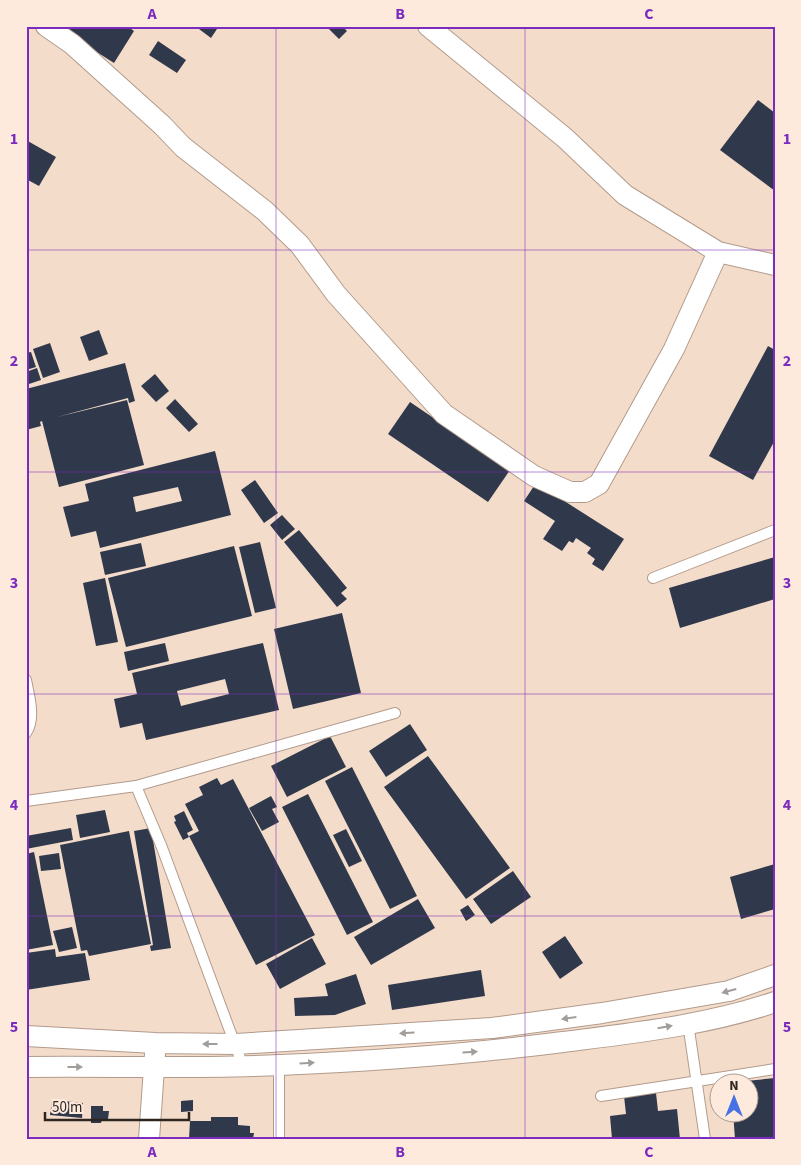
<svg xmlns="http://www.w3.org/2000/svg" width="801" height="1165" font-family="'Source Sans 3',sans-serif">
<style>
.building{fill:#30384b;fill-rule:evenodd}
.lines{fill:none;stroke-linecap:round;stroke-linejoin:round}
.lane-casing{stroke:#b29b8c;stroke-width:12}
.street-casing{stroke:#b29b8c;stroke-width:22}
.lane{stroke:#fff;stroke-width:10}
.street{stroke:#fff;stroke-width:20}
.oneway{fill:#a19d9a}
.grid{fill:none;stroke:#7b2cbf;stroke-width:1;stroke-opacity:0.55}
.neatline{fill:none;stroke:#7b2cbf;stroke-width:2}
.grid-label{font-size:16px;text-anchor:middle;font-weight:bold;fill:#7b2cbf}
</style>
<rect width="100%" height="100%" fill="#f4dccb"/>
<path class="building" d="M56,26H127L134,31L114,63Z
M201,26H219L211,38L199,29Z
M326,26H342L347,31L339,39Z
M158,41L186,60L177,73L149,55Z
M758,100L775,113V191L720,150Z
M26,140L56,157L39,186L26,179Z
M99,330L108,354L89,361L80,337Z
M50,343L60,372L43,378L33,349Z
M768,346L775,350V440L753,480L709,456Z
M31,352L36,367L26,370V353Z
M125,363L135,401L129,403L128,398L57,417L127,400L144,465L59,487L42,421L40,422L41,426L26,430V389Z
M37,368L41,380L26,385V372Z
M155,374L169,391L156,402L141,386Z
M175,399L198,424L189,432L166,408Z
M410,402L510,470L488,502L388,434Z
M215,451L231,515L100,548L96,531L71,537L63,507L89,501L85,484ZM178,487L182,501L136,512L133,497Z
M255,480L278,513L264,523L241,490Z
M536,483L624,539L603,571L592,564L595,559L587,553L591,548L576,538L573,543L569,541L562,551L543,539L555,521L524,501Z
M282,515L295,529L282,540L270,525Z
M299,530L347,588L341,593L347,599L337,607L284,542Z
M260,542L276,608L255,613L239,547Z
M141,543L146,566L105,575L100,552Z
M234,546L252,616L126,647L108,578Z
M775,557V599L680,628L669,588Z
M105,578L118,642L96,646L83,583Z
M342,613L361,693L293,709L274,629Z
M165,643L169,661L128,671L124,652Z
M263,643L279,710L146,740L142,723L120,728L114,699L137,694L132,673ZM225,679L229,694L181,706L177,691Z
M410,724L427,750L386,777L369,751Z
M330,736L346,767L287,797L271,766Z
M428,756L510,868L466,899L384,787Z
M352,767L417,896L390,909L325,781Z
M217,778L221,785L233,779L315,935L256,965L189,836L199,831L185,804L203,795L199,787Z
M308,794L373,922L347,935L282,807Z
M271,796L277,807L272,809L279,822L262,831L249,808Z
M105,810L110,832L80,838L76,815Z
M184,811L193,830L187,833L189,837L183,840L174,822L176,821L174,816Z
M71,828L73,840L26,849V836Z
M151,828L171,948L151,951L150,946L153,945L134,831Z
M346,829L362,861L349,867L333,835Z
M129,831L151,944L89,956L87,950L81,951L60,845Z
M34,852L53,945L26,950V854Z
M59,853L61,869L41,871L39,856Z
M775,864V909L741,919L730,877Z
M513,871L531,897L491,924L473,899Z
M418,899L435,928L371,965L354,937Z
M468,905L475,915L466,921L460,910Z
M72,927L77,948L59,952L53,931Z
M565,936L583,963L560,979L542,952Z
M312,938L326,964L280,989L266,964Z
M55,949L56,957L85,953L90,980L26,990V953Z
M481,970L485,996L392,1010L388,985Z
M356,974L366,1004L335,1015L295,1016L294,998L328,996L325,984Z
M775,1078V1139H735L733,1112H748V1082L746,1081Z
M656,1093L658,1111L677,1109L680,1139H612L610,1116L626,1114L624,1096Z
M52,1100L83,1103L82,1118L50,1115Z
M193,1100V1111L181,1112V1101Z
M91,1106H103V1111H109L108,1119H102L101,1123H91Z
M211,1117H238V1125L250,1126V1133H254L253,1139H189L190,1121H211Z"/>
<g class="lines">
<defs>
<path id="lane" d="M653,578L775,530
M26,680C29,696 36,718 26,733
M136,786L395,713
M26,801L136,786L161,845L243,1066
M688,1023L705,1139
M279,1065V1139
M601,1096L775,1069"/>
<path id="street" d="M46,26L72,44L162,125L183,147L265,211L300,245L336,294L444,414L534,476L570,492H585L599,484L674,349L718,252
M428,26L565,138L625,195L718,252L775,265
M26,1036L155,1043L236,1044L492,1028L602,1013L729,991L775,975
M26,1067C111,1066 196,1069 280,1065C375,1061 469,1054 563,1042C634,1033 708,1025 775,1002
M149,1139L155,1054"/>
</defs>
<use href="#lane" class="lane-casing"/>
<use href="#street" class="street-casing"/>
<use href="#lane" class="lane"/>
<use href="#street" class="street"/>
</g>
<defs><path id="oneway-solid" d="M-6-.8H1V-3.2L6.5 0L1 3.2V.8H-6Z" transform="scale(1.25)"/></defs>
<g class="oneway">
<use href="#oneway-solid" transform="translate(729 991) rotate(165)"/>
<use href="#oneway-solid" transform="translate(569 1018) rotate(172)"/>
<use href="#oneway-solid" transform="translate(665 1027) rotate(-10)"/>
<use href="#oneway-solid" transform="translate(407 1033) rotate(177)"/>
<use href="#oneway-solid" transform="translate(210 1044) rotate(180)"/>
<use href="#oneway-solid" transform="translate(470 1052) rotate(-4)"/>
<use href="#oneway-solid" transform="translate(307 1063) rotate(-4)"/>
<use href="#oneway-solid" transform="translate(75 1067)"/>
</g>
<path class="grid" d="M276,26V1139M525,26V1139M26,250H775M26,472H775M26,694H775M26,916H775"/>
<rect width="801" height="1165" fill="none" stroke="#feeadd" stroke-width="55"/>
<g transform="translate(734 1098)"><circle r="24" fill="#feeadd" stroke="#ab9b91"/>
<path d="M0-4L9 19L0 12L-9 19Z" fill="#4672e4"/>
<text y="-8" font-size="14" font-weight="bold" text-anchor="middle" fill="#2e251f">N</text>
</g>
<path d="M45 1112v8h144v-8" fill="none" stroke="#2e251f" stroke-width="2.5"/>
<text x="52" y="1112" font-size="15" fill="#2e251f" stroke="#feeadd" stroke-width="4" paint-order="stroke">50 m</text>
<rect x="28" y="28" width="746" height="1110" class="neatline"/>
<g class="grid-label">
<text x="152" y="19">A</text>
<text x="400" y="19">B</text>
<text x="649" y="19">C</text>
<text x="14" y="144">1</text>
<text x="787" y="144">1</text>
<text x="14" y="366">2</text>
<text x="787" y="366">2</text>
<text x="14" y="588">3</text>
<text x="787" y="588">3</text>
<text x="14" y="810">4</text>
<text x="787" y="810">4</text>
<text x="14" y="1032">5</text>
<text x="787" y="1032">5</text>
<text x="152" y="1157">A</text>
<text x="400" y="1157">B</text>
<text x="649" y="1157">C</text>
</g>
</svg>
